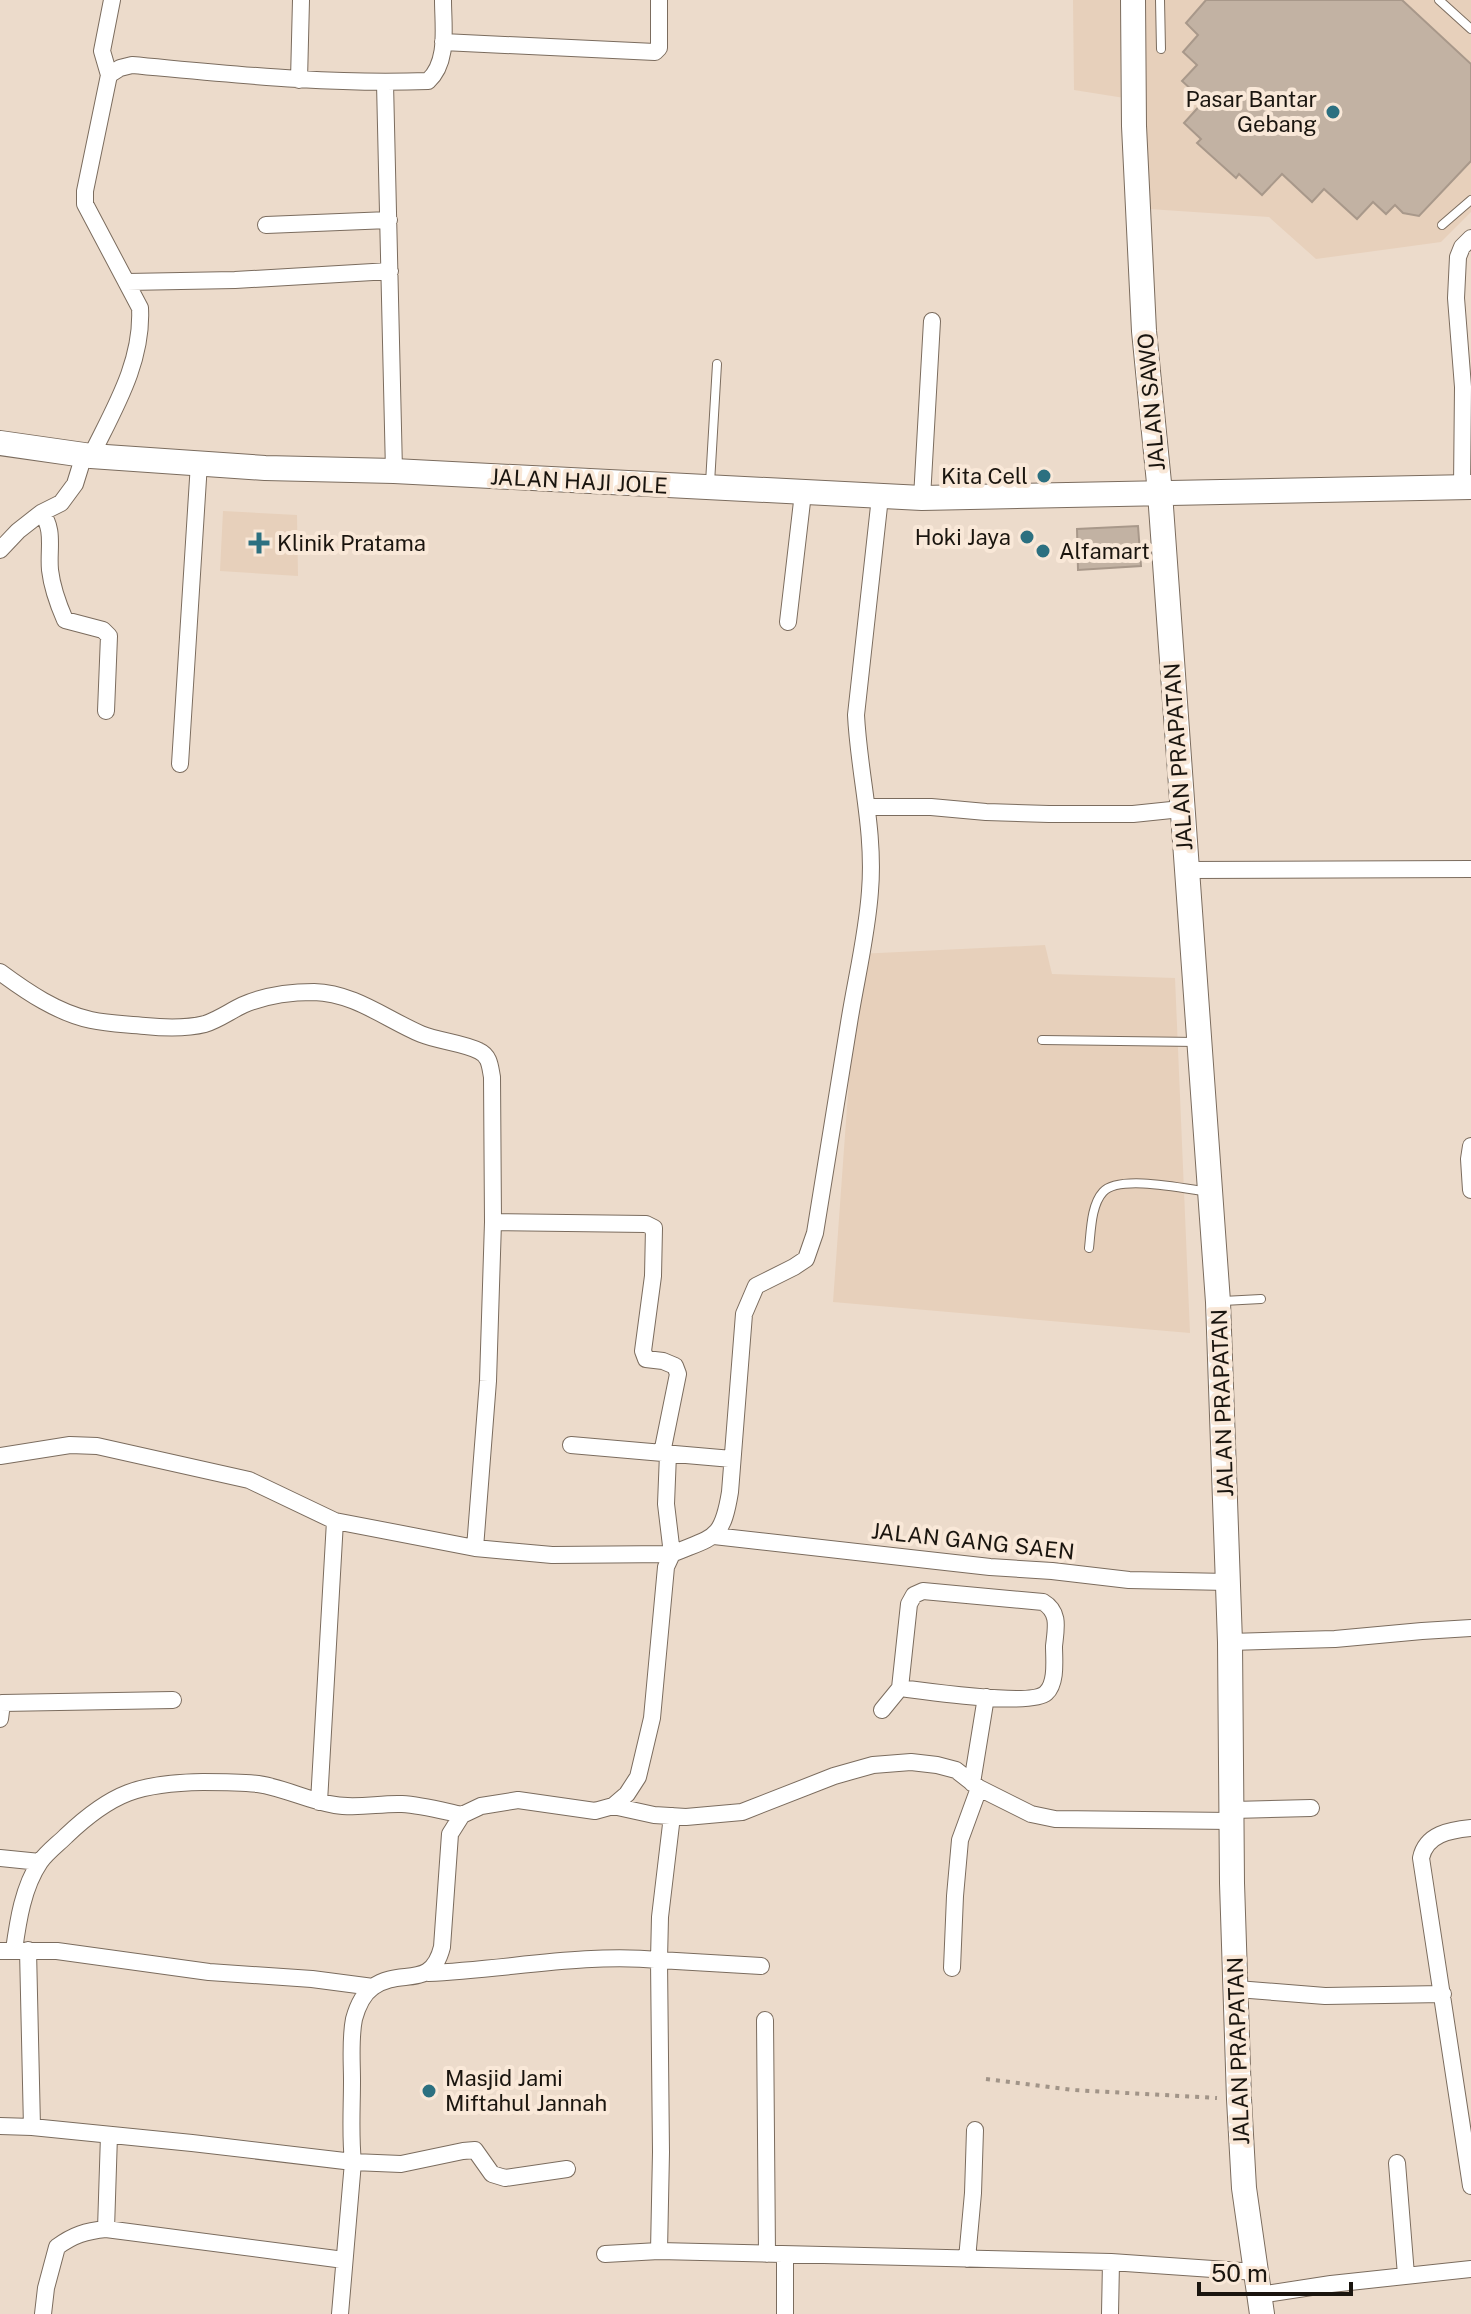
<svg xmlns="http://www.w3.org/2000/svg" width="1471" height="2314" font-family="'Public Sans',sans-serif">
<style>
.built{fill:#e7d0bb}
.building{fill:#c2b2a3;stroke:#a8988a;stroke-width:2}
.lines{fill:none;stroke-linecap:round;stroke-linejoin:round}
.lane-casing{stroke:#7b6c5e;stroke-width:10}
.street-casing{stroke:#7b6c5e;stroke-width:18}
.secondary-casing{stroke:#7b6c5e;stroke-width:26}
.path{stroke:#a19488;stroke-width:4;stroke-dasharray:4 6;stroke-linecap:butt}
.lane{stroke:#fff;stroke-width:8}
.street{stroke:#fff;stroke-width:16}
.secondary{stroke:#fff;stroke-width:24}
.poi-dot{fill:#2c7080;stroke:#f9e8d8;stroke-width:3}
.labels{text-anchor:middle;stroke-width:8;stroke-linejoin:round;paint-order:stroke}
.poi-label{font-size:22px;fill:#1a150f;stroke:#f9e8d8;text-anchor:end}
.street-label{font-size:22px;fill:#1a150f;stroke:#f9e8d8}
</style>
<rect width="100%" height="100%" fill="#ecdbcb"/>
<path class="built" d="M1073,0H1471V212L1441,242L1316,259L1269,217L1134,208L1137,100L1074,90Z
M223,511L297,515L298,576L220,571Z
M1045,945L1052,974L1175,978L1190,1333L833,1302L858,954Z"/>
<path class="building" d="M1206,0H1402L1471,64V161L1419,216L1403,213L1395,205L1386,214L1373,202L1357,219L1324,189L1312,202L1282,174L1262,195L1239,174L1236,178L1197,143L1201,139L1184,123L1204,101L1182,81L1197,65L1183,52L1198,35L1186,23Z
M1138,526L1141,566L1078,570L1077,529Z"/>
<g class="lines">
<defs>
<path id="lane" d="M1160,0L1161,49
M1439,0L1471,29
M1442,225L1471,200
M710,483L717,364
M1042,1040L1197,1042
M1089,1248C1091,1231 1091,1205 1103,1192C1119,1174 1186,1189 1209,1192
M1223,1301L1261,1299"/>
<path id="street" d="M443,42L655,52L659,48V0
M109,75L120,68L132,65C231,74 329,85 428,81C449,62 443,27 443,0
M299,80L301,0
M385,83L394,471
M266,225L389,220
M127,282L235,280L390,271
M91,456C114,409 143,362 140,308L85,204V191L109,75L102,51L112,0
M1462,487L1463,387L1456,298L1458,257L1462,247L1471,238
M922,498L932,321
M41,513C55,528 48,550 50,570C52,587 58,604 65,620L103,630L109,636L106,711
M0,550L18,531L41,513L61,503L75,484L84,455
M788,622L803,493
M180,764L199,463
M868,807H931L986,812L1049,814H1133L1181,809
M1187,870L1471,869
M0,972C27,992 58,1013 91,1020C109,1024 127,1024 145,1026C165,1028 185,1029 205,1024C220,1019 230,1011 243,1005C266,995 290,992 314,992C354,993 386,1019 421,1034C438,1041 464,1043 479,1051C490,1056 490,1067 492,1077L493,1222L488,1381L475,1548
M1471,1146L1469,1159L1471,1190
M493,1222L646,1224L654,1228L653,1276L643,1351L646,1359L663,1361L675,1366L678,1374L662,1453
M571,1445L732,1459
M0,1456L70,1445L97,1446L249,1480L335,1521L475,1548L552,1555L672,1554L666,1504L668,1454
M714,1536L990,1567L1052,1571L1129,1580L1228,1582
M1230,1642L1335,1639L1422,1631L1471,1628
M882,1710L900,1688C925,1691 1031,1707 1046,1693C1057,1683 1054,1659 1054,1646C1056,1628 1060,1612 1043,1602L923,1591L914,1595L909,1604L900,1688
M0,1719L2,1703L173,1700
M972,1783L986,1697
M319,1802L335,1521
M613,1806L654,1815L686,1817L742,1812L834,1776L873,1765L911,1762L937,1765L956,1770L979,1788L1031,1814L1055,1819L1232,1821
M1233,1810L1311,1808
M672,1816L660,1917L659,1960L761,1966
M1471,1828C1450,1830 1426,1834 1421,1858L1471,2186
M0,1858L40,1862
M14,1950C18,1921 23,1887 40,1862C46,1853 58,1844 66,1836C112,1792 140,1783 203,1782C222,1782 240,1782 258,1784C285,1788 309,1801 335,1805C358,1809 380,1803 402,1804C422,1805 443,1811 462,1815
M28,1950L32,2127
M0,1951H57L209,1972L312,1979L373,1987
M952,1968L955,1896L960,1840L979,1788
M428,1973C505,1970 581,1953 659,1960L661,2152L659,2251
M1237,1989L1325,1996L1443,1994
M765,2020L767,2254
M0,2126L32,2127L192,2143L353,2162L401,2164L463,2151L475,2150L492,2174L505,2178L567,2169
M1397,2163L1406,2275
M106,2229L109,2135
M605,2254L659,2251L1111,2262L1256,2272
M967,2259L973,2193L975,2130
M1259,2295L1331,2284L1471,2269
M43,2314L46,2288L57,2247C73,2235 86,2231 106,2229L344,2260
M340,2314L353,2162C350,2135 352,2108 352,2081C352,2061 350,2039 354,2019C357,2008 363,1994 373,1987C401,1967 431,1991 442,1947L450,1834L462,1815L481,1806L518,1800L595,1811L613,1806L627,1794L638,1777L652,1718L666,1567L672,1554C714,1536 722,1541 730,1492L744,1314L756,1286L794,1267L806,1259L815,1233C827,1163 837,1093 849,1023C856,979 867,935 870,891C875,830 859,775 856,715L880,497
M785,2314V2255
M1110,2314L1111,2262"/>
<path id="secondary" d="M1133,0L1134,126L1144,331L1160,493L1218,1302L1230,1642L1232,1883L1239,2099L1244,2188L1262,2314
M0,443L91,456L265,468L394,471L922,498L1471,487"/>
</defs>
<use href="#lane" class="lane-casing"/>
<use href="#street" class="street-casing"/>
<use href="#secondary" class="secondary-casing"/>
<path class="path" d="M986,2079L1073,2090L1217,2098"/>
<use href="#lane" class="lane"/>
<use href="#street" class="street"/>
<use href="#secondary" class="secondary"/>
</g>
<g class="poi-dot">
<circle cx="1333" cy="112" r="8"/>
<circle cx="1044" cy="476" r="8"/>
<circle cx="1027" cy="537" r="8"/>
<path d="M255 531h8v8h8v8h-8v8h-8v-8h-8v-8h8z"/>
<circle cx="1043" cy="551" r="8"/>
<circle cx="429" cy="2091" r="8"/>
</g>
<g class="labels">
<g class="poi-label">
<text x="1317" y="107">Pasar Bantar<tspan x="1317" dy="25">Gebang</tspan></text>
<text x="1028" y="484">Kita Cell</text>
<text x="1011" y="545">Hoki Jaya</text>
<text x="277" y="551" text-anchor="start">Klinik Pratama</text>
<text x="1059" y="559" text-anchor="start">Alfamart</text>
<text x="445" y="2086" text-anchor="start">Masjid Jami<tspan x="445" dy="25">Miftahul Jannah</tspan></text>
</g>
<g class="street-label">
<text transform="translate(1151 402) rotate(-95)" y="8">JALAN SAWO</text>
<text transform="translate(579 481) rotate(3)" y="8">JALAN HAJI JOLE</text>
<text transform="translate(1178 757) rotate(-94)" y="8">JALAN PRAPATAN</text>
<text transform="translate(1222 1403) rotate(-92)" y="8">JALAN PRAPATAN</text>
<text transform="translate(973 1541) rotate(6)" y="8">JALAN GANG SAEN</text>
<text transform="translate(1238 2051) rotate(-92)" y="8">JALAN PRAPATAN</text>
</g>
</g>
<path d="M1199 2282v12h152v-12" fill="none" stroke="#1a150f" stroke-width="4"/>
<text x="1211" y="2282" font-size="24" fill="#1a150f" stroke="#f9e8d8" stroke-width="6" paint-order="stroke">50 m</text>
</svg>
